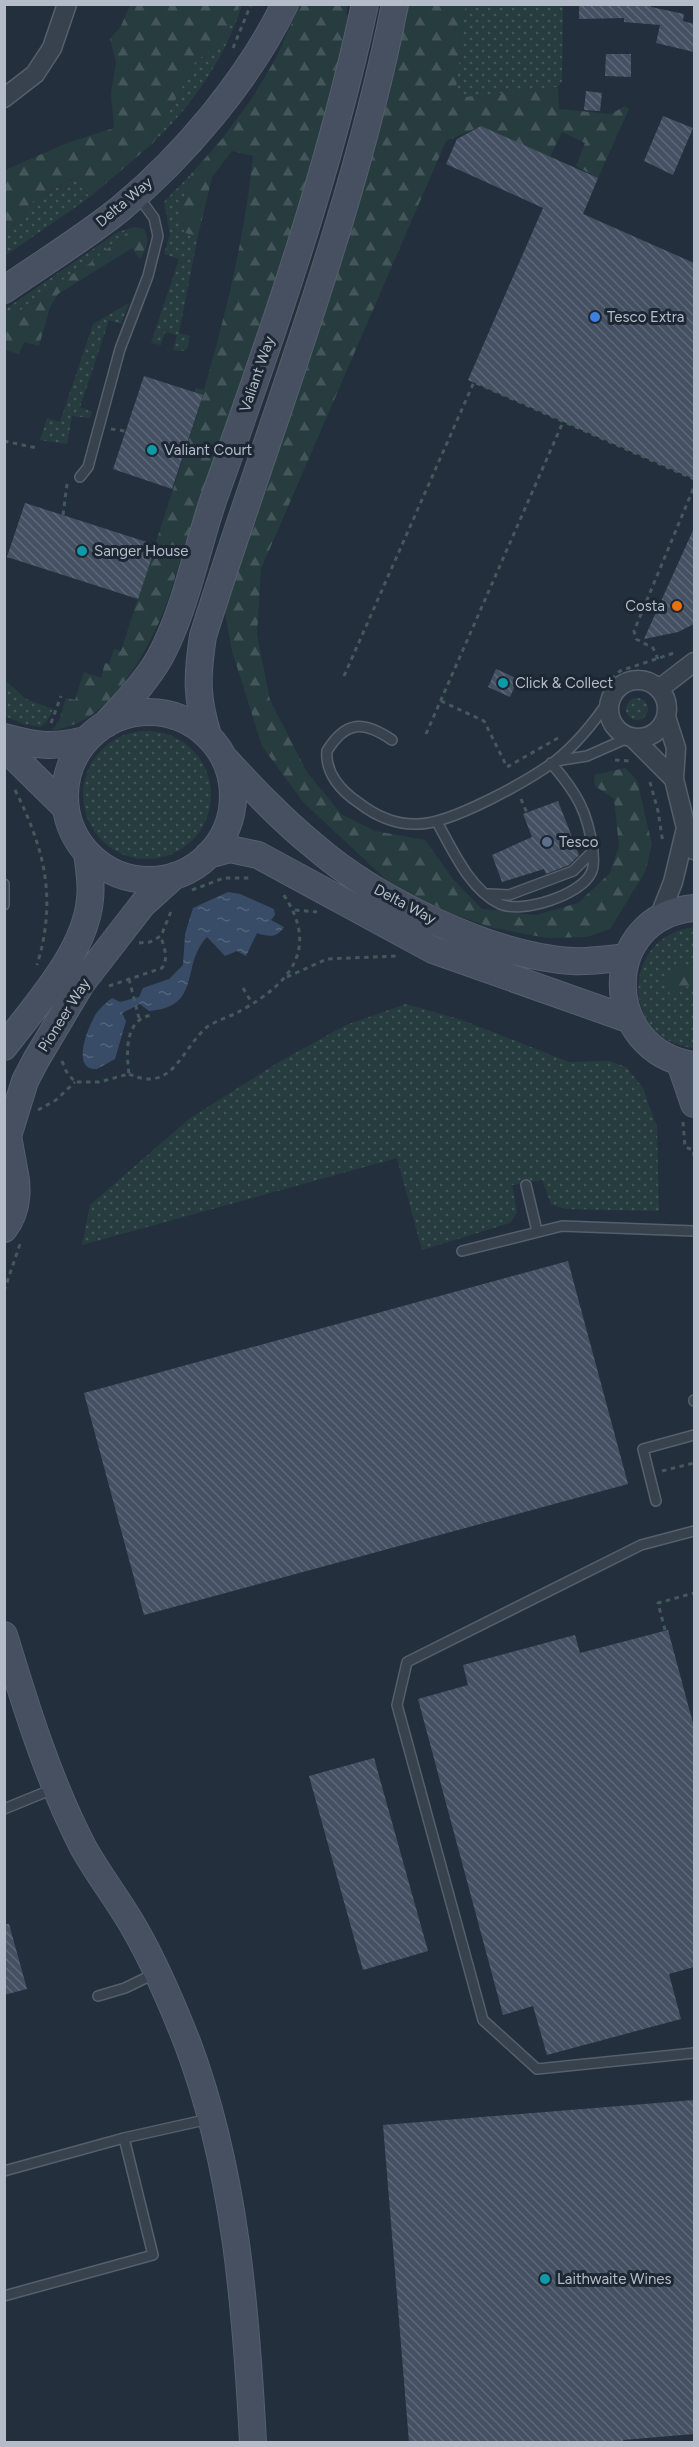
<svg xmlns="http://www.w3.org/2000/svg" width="699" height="2447" font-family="Figtree,sans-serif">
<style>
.grass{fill:url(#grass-dots)}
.forest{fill:url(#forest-firs)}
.water{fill:url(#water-ripples)}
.building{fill:url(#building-back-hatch)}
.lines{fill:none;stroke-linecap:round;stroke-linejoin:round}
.lane-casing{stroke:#565f6c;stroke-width:12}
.street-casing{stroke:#565f6c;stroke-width:21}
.secondary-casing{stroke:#565f6c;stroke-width:28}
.path{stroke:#44595c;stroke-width:3;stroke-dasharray:4.5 4.5;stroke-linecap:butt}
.lane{stroke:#38414e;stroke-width:9}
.street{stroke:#38414e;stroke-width:18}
.secondary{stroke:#465061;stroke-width:26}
.shop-dot{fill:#3f7fe0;stroke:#1d2633;stroke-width:2}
.culture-dot{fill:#0f9aa8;stroke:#1d2633;stroke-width:2}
.food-dot{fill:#e8710a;stroke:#1d2633;stroke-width:2}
.service-dot{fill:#5c6f8a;stroke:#1d2633;stroke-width:2}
.labels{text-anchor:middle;stroke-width:6;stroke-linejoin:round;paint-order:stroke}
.street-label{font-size:15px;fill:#b4bcc9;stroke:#1d2633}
.poi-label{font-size:15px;fill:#b4bcc9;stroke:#1d2633;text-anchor:start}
</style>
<defs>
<pattern id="grass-dots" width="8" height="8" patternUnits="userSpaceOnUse" patternTransform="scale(1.5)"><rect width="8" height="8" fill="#263c3f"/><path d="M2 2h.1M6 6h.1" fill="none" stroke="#435659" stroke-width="1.8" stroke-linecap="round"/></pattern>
<pattern id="forest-firs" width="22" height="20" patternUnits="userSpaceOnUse" patternTransform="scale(1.5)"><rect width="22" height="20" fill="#263c3f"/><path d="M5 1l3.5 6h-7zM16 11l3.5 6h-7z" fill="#435659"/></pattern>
<pattern id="water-ripples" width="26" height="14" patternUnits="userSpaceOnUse" patternTransform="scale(1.5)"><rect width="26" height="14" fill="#394c67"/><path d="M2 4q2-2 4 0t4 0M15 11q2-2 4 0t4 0" fill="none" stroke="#53647b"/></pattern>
<pattern id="building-back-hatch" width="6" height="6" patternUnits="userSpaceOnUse" patternTransform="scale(1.5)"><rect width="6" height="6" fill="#455162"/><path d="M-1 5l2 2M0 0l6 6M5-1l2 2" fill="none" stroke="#5d6877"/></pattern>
</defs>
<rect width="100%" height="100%" fill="#242f3e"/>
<path class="grass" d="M240,5H242C226,56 193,105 153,143L195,62L223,39Z
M466,5H563L562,81L558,87L454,99Z
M191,174L180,211L185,233L198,236L179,333L190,336L187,349L182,351L173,350L177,335L165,332L161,345L151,343L179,259L164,254L170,234L164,202Z
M74,178L90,197L5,256V226L18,225L30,203Z
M134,227L89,264L56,284L37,302L17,312L5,323L4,310L118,232Z
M129,303L121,324L109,320L80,407L92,412L90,418L72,416L67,444L40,440L47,418L60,422L93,324Z
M5,680L26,699L53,709L48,720L41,727L23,724L5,716Z
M626 709a11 11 0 1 1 22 0a11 11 0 1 1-22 0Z
M83 795a64 64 0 1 1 128 0a64 64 0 1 1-128 0Z
M694,927V1048C620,1041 620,936 694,927Z
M406,1004L462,1020L569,1062L609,1061L626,1067L643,1088L657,1127L659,1211L565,1209L551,1204L542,1180L512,1185L517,1212L510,1223L422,1250L397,1158L82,1245L90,1205L189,1119L279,1062L346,1025Z"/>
<path class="forest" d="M130,5H240L223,39L195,62L153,143L90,197L73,178L30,203L18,225L5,226V170L67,143L114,128L111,93L116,62L110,39L121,26Z
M300,5H347L346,14L350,17C307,218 226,407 167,603C148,651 110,725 52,730L59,721L66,698L75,700L84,672L101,678L105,663L109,664L114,649L121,651L203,396L194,392L196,388L204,390C226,313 245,236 253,156L232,151L212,177L198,236L185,233L180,211L191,174L222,139L250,101L275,60Z
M400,5H466L455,98L558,87L559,109L611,114L625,106L629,109L598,178L576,166L585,143L562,132L550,157L481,126L446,141L261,569L257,635L270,700L307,772L341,814L375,831L425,840L453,879L482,909L536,915L578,903L610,873L619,846L614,799L595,786L594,775L625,768L637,780L652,845L645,872L610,929L587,937L547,938L494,928L455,915L393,886L303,802L262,746L232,651L224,607L361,197Z
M134,227L144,229C151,240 146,249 140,259L132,248L58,294L50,307L39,346L24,342L19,354L5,350V323L17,312L37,302L56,284L89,264Z
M680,964L694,966V985L685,987L673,996L665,989V977Z"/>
<path class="water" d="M228,892L240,894L274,909L275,915L271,920L284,927C277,938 269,937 257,933L246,956L237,951L225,956L207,937C180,965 203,1007 149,1011L140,1004L122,1013L126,1021L115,1059L97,1069C69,1071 89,1023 98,1011C102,1006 107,1002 112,998L120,1002L139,997L143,988L169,979L183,965L185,934L193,908Z"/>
<path class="building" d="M579,4H652L651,7L684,14L683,21L694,24V52L656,43L660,25L624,22V18L579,19Z
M606,54H631V77L605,76Z
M586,91L602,93L600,111L584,110Z
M663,116L693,128L673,175L644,161Z
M481,126L598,178L583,214L694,263V479L468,380L543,208L446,164L457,139Z
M144,376L203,395L172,489L113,469Z
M25,503L156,545L138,599L7,557Z
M694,528V624L678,632L644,639Z
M496,669L518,679L510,697L488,687Z
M558,801L579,855L569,865L546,874L544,869L502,882L492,855L532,837L523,814Z
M568,1261L628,1484L144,1615L84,1393Z
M668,1630L694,1727V1967L669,1974L681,2019L547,2055L533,2006L503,2015L418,1699L468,1685L463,1665L575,1635L580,1653Z
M374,1758L428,1951L363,1970L309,1776Z
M4,1924H9L27,1989L4,1995Z
M694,2100V2434L623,2440V2442H409L383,2125Z"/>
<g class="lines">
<defs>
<path id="lane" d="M80,477L88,467L120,349L148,276L158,236L154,218L138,196
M392,740C364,721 346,720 327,751C325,773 341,791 359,803C376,816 397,825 418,824C451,824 528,781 555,761C576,745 595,721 610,699
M556,761L587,756L630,737
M437,822C452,849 470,890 500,904C522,914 581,895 591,873C595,866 593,859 593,851
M4,884V905
M489,894L509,895L573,871L593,851C588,812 577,793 551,763
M526,1185L537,1231
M462,1251L562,1226L694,1231
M694,1400V1401
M656,1501L643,1449L694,1435
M694,1531L641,1545L407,1662L397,1705L483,2020L537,2069L694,2053
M4,1809L53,1789
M98,1996L125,1988L156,1973
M4,2171L124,2138L209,2119
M4,2296L153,2255L124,2138"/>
<path id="street" d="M4,98L35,74L52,48L67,4
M609 709a29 29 0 1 1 58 0a29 29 0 1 1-58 0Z
M659,689L694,662
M666,717L676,748L674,779L686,828L694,850
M633,738L674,779
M658,920L673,882L686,828"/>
<path id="secondary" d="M4,290C43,263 84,238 120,209C184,156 249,79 285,4
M65 796a84 84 0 1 1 168 0a84 84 0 1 1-168 0Z
M106,724C125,703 146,682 160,657C186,609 196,550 214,498C272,336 329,173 365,4
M208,735C196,698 197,675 203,636C269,426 352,221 395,4
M4,737C37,746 52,748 85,740
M4,747L65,807
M225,759C253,789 281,819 313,845C375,899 490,956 572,961C591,962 609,959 627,957
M208,855L230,849L258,855L433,950L628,1019
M694,908C599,916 599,1051 694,1065
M4,1047C35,1006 86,951 90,899C92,884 89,868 87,853
M680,1063L694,1104
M16,1180L8,1136L25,1081L36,1060L81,984L143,904L174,876
M4,1229C19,1210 19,1185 12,1163
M4,1635C26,1707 48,1779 83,1847C99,1876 120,1902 136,1931C156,1966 172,2004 187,2042C235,2168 246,2309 253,2442"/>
</defs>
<use href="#lane" class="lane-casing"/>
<use href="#street" class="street-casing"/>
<use href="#secondary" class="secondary-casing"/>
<path class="path" d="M233,48L251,4
M111,429L125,431
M4,441L37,448
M63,515L67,484
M658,659L653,648L636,639L634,631L694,487
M344,676L474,382L694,479
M605,685L620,671L674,653
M441,701L484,721L507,767L558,738
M51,723L61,696
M426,734L563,422
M615,760L630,761
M650,782L658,811L663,843
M15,790C45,849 57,900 37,965
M521,799L527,813
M192,890L224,878H252
M295,910L317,912
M139,943L150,942L161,936L172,909
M287,977L327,959L397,956
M129,979L139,1018
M109,986L162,968C169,958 164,947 161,937
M243,988L252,1003
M62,1061L66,1071L75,1082H99L129,1074C126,1051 125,1018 153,1015
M129,1074C173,1094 181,1049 207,1027C217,1020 230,1017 240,1011C291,983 320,948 283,894
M38,1110L56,1100L75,1082
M683,1122L685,1147L693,1150L694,1156
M4,1291L20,1244
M662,1471L694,1463
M665,1630L658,1603L694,1593"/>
<use href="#lane" class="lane"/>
<use href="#street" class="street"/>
<use href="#secondary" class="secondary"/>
</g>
<circle class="shop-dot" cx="595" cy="317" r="6"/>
<g class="culture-dot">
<circle cx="152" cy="450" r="6"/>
<circle cx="82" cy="551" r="6"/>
<circle cx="503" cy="683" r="6"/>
<circle cx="545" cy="2279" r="6"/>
</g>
<circle class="food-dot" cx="677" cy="606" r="6"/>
<circle class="service-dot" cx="547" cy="842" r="6"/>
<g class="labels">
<g class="street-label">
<text transform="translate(124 202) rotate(-40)" y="5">Delta Way</text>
<text transform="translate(257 374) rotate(-71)" y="5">Valiant Way</text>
<text transform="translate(405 904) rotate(28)" y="5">Delta Way</text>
<text transform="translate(64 1015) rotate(-58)" y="5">Pioneer Way</text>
</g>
<g class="poi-label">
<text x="607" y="322">Tesco Extra</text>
<text x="164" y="455">Valiant Court</text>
<text x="94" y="556">Sanger House</text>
<text x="665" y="611" text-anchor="end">Costa</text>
<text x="515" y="688">Click &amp; Collect</text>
<text x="559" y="847">Tesco</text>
<text x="557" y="2284">Laithwaite Wines</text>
</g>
</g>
<rect width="699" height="2447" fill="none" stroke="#b4bcc9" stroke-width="12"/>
</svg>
